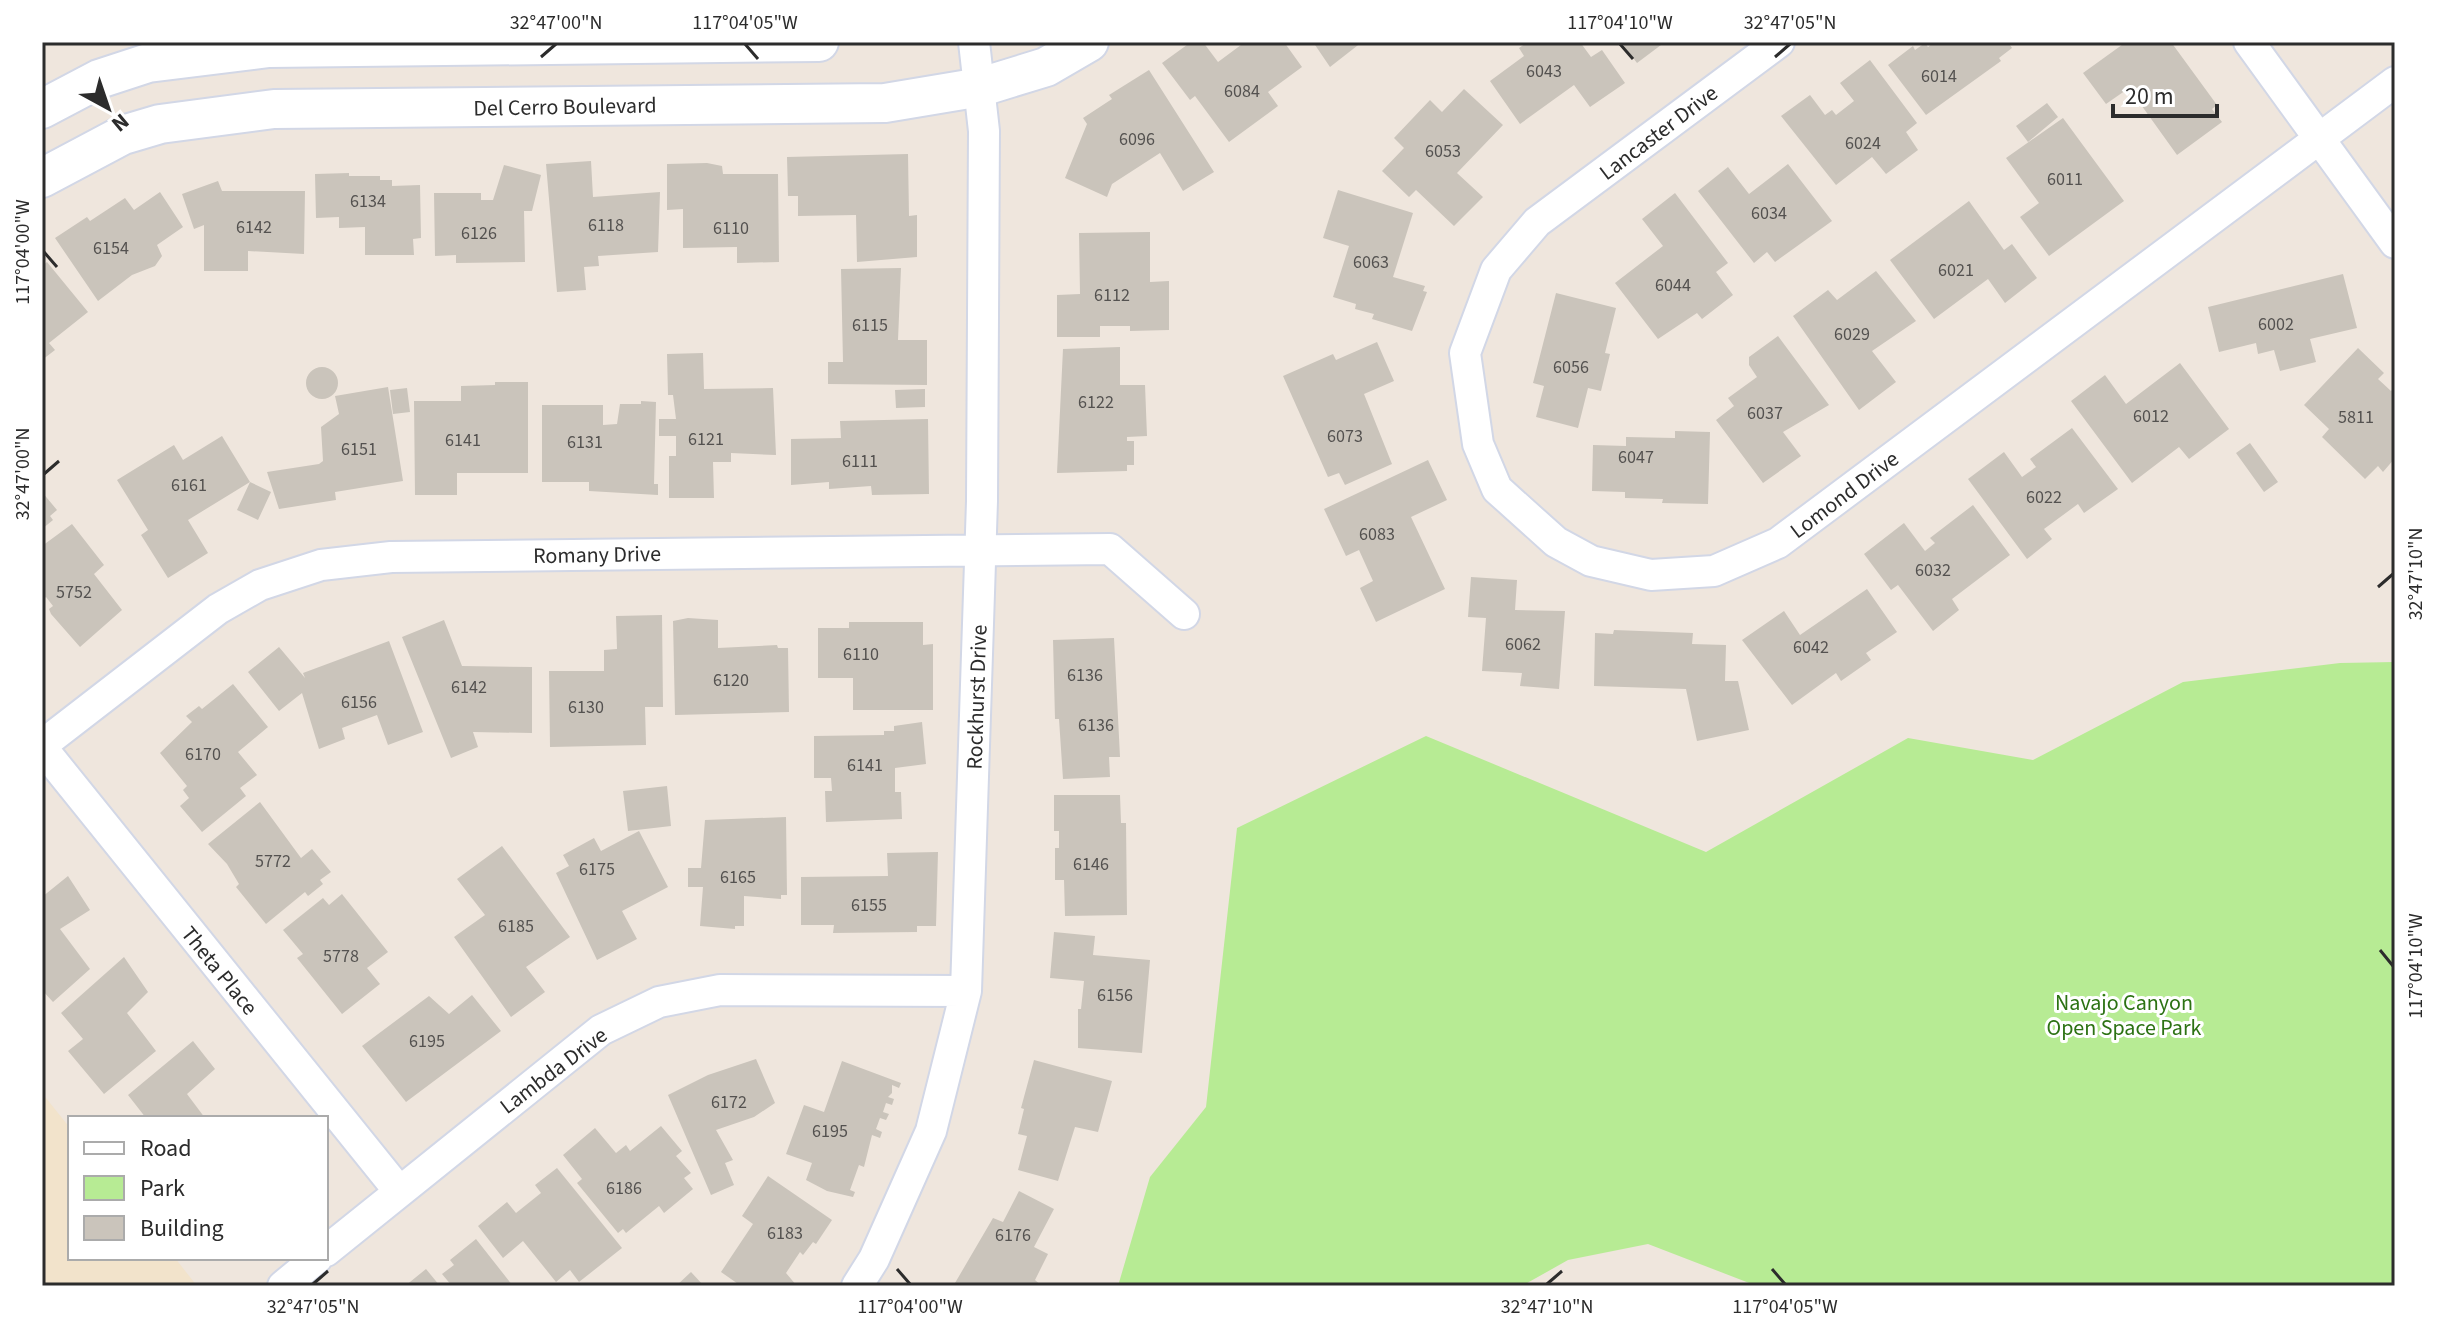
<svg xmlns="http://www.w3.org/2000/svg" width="2437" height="1328" font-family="'Source Sans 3',sans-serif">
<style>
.education{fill:#f2e3cb}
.green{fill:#b7eb94}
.building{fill:#cac4bb}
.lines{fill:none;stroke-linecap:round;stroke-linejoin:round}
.minor-casing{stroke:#d2d7e6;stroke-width:34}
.tertiary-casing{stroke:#d2d7e6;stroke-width:42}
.minor{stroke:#fff;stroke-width:30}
.tertiary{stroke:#fff;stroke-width:38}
.ticks{fill:none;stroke:#2c2c2c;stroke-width:3}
.labels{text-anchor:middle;stroke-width:6;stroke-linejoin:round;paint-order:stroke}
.number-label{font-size:18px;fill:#545250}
.street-label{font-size:22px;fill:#2c2c2c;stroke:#fff}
.park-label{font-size:22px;fill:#2c7213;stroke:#fff}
.neatline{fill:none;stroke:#2c2c2c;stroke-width:3}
.ticks-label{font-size:20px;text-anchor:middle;fill:#2c2c2c}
</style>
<rect width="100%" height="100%" fill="#efe6dd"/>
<path class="education" d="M42,1093L70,1128V1258H175L197,1286H42Z"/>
<path class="green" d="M2395,662V1286H1757L1648,1244L1568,1260L1522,1286H1118L1150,1177L1206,1107L1237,828L1426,736L1706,852L1908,738L2033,760L2183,682L2340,663Z"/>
<path class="building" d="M1191,42H1203L1218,62L1245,42H1284L1302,67L1268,92L1278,106L1229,142L1195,96L1190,100L1162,63Z
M1313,42H1362L1330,67Z
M1528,42H1580L1591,57L1602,50L1625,83L1590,107L1574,85L1520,124L1490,81L1524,56L1519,48Z
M1621,42H1665L1637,63Z
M1934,42H2008L2012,48L1999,58L2001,61L1926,115L1888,65L1913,46L1915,50L1925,43L1928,47Z
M2126,42H2171L2217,105L2212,109L2222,122L2177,155L2129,88L2106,104L2083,73Z
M1870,60L1917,123L1906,132L1918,150L1886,174L1872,157L1836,185L1781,116L1810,95L1825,115L1832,110L1836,115L1854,101L1840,83Z
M1149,70L1214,172L1183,191L1160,153L1112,184L1107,197L1065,178L1087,124L1083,118L1112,99L1109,95Z
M1464,89L1503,125L1457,173L1483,197L1454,226L1416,190L1409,197L1382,171L1404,148L1394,138L1430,100L1442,112Z
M2047,103L2058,117L2028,142L2016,126Z
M2063,118L2124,201L2049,256L2020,217L2039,203L2006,158Z
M908,154L909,216L917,215V257L857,262L856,215L798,216V196H788L787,157Z
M591,161L593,197L660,192L658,252L598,256L599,266L584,267L586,290L557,292L546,164Z
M707,163L722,166L723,174H778L779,262L737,263V247L683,248V209L667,210V164Z
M1788,164L1832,221L1775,262L1767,252L1754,263L1698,191L1728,167L1749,194Z
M504,165L541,175L532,211H524L525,262L456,263V255L435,256L434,193H481V200H493Z
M349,173V176H380V180H392V186L420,185L421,238L413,239L414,255H365V227L339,228V217L316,218L315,174Z
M218,181L222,191H305L304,254L248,251V271H204V225L194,229L182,194Z
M1338,190L1413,213L1393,277L1425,286L1423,291L1427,292L1412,331L1372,319L1374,314L1355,309L1356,304L1333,297L1349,246L1323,238Z
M160,192L183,227L157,245L162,256L155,266L132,275L98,301L55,238L87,217L90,221L125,198L134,210Z
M1675,193L1728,263L1716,272L1733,295L1702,319L1697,313L1658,339L1615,283L1663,246L1642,219Z
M1969,201L2004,250L2012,244L2037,278L2005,303L1988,279L1934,319L1890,260Z
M1150,232V282L1169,281V330L1130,331V326H1100V337H1057V295L1080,294L1079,233Z
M47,262L88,312L49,343L55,350L42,360V266Z
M901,268L898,340H927V385L828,384V362H843L841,269Z
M1876,271L1916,321L1872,351L1896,382L1859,410L1793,316L1828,290L1837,300Z
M2343,274L2357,328L2310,339L2316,362L2280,371L2274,350L2258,354L2256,343L2219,352L2208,307Z
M1556,293L1616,308L1605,353L1610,354L1601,391L1588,388L1578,428L1536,417L1544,386L1533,383Z
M1778,336L1829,405L1783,432L1801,456L1763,483L1716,420L1734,406L1728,398L1757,377L1749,365V357Z
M1377,342L1394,381L1364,394L1392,464L1345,485L1339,473L1328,477L1283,376L1333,354L1336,360Z
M1120,347V385H1145L1147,436L1127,437V441H1134V465H1127V471L1057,473L1063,349Z
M2358,348L2384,373L2378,379L2391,391L2395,387V458L2383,472L2378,466L2365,479L2322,437L2329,429L2304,405Z
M703,353L704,389L773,388L776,455L731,453V462H713L714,498H669V456H676V436H659V419H676L673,395H668L667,354Z
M2180,363L2229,429L2189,459L2179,447L2132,483L2071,401L2105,375L2126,404Z
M306 383a16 16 0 1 1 32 0a16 16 0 1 1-32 0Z
M495,382H528V473H457V495H415L414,401H461V386L495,385Z
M388,387L403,481L335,492L336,500L279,509L267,472L319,464L323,461L321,427L339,414L335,396Z
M407,388L410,412L393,414L390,390Z
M925,389V407L896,408L895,390Z
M641,401L656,402L654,484H658V495L589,491V482H542V405H603V425L617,424L620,404H641Z
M928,419L929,494L872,495L871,486L829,489V482L791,485V439L841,438L840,421Z
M2072,428L2118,489L2084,513L2078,504L2044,529L2052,539L2027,559L1968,479L2004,452L2022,477L2036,467L2030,459Z
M1675,431L1710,432L1708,504L1662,503L1663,499L1625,498V492L1592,491L1593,445L1626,446V437L1675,438Z
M222,436L250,482L188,520L208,553L168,578L141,535L148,530L117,480L174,445L183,460Z
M2250,443L2278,482L2264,492L2236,453Z
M1428,460L1447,500L1411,517L1445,589L1376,622L1360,588L1373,581L1359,550L1346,556L1324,509Z
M250,482L271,492L258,520L237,510Z
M42,492L57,510L50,516L53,520L42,529Z
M1973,505L2010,555L1952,599L1959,610L1933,631L1898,585L1891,590L1864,554L1904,523L1925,551L1935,543L1930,538Z
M72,524L104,565L94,574L122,610L80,647L51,614L49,609L53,606L46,597L42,600V546Z
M1471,577L1517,580L1515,610L1565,611L1559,689L1520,686L1522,673L1482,671L1486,618L1468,617Z
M1867,589L1897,632L1866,653L1871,660L1841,681L1836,673L1792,705L1742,640L1784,611L1800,635Z
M662,615L663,707H645L646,745L550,747L549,671H604V650L617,649L616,616Z
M688,618L718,620V648L777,645L778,648H788L789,712L675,715L673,621Z
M444,620L462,666L532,667V733L473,732L478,747L451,758L402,637Z
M849,622H923V645L933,644V710H853V678H818V628H849Z
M1614,630L1693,633L1692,644L1726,645L1725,681H1738L1749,730L1697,741L1686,689L1594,686L1595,633L1613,634Z
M1114,638L1120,757H1109L1110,777L1063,779L1059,719H1055L1053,640Z
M389,641L423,732L388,745L377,715L342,728L345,739L319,749L302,693L279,711L248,672L279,647L305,678L303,673Z
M233,684L268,727L238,752L257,775L240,788L246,796L202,832L180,806L189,798L183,790L187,786L160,753L192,722L186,716L199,706L202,709Z
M922,722L926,764L895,768V792H901L902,819L826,822L825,791H832L831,778H814V736L884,735V731H894V726Z
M667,786L671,826L628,831L623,791Z
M1054,795H1120L1121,823H1126L1127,915L1065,916L1064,880H1055V848H1059V831H1054Z
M260,802L301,858L312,849L331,872L320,880L323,884L308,896L305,892L266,924L236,887L239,884L227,864L208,844Z
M786,817L787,895H781V899L744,896V926H735V929L700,926L703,887H688V868H701L705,820Z
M639,831L668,887L622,911L637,939L597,960L556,873L569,866L563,855L594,838L601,851Z
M502,846L570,937L526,967L545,992L511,1017L454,937L485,915L457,879Z
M938,852L936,926H917V932L833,933L834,925H801V877L888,876L887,853Z
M68,876L90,910L60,929L90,969L53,1002L42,990V897Z
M342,894L388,952L367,968L380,984L342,1014L297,958L303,954L283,930L323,898L329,905Z
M1054,932L1095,936L1093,955L1150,960L1142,1053L1078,1048V1009H1081L1084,981L1050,978Z
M124,957L148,992L127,1013L156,1051L104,1094L68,1051L83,1039L61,1013Z
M472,995L501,1031L406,1102L362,1046L429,996L449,1014Z
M193,1041L215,1069L187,1094L205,1118H146L128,1095Z
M756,1059L775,1103L754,1117L716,1130L733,1160L725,1163L734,1185L711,1195L668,1095L708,1075Z
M1034,1060L1112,1081L1098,1132L1075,1127L1058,1181L1018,1170L1027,1136L1018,1134L1024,1109L1021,1108Z
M842,1061L901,1083L899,1088L892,1085V1093L888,1097L894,1099L892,1105L886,1103L883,1112L889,1114L886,1120L880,1118L876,1129L882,1132L880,1138L872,1135L864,1167L859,1165L850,1190L855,1192L853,1197L827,1191L806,1180L812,1163L786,1154L804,1105L824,1112Z
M661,1126L682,1151L676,1156L691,1173L684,1178L693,1189L664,1213L659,1206L626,1233L623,1229L618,1233L577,1183L582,1179L563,1155L595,1128L616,1153L626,1145L630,1151Z
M557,1168L622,1248L579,1282L570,1270L556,1282L523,1241L503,1258L478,1226L507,1202L516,1213L541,1193L535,1185Z
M768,1176L832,1220L816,1244L813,1242L803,1255L800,1252L786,1273L797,1286H741L721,1272L753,1224L742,1216Z
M1019,1191L1054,1209L1034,1247L1048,1254L1035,1280L1042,1286L955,1283L993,1218L1003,1222Z
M476,1239L513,1286H452L442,1274L454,1265L450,1260Z
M426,1269L440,1286H405Z
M691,1272L704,1286H676Z"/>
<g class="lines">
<defs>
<path id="minor" d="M1779,42L1537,222L1496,270L1465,353L1478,444L1497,489L1556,542L1591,561L1651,575L1714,571L1778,543L2395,82
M2249,42L2395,243
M42,745L218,609L260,585L321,565L391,557L1110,549L1184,614
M42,748L399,1191
M326,1251L601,1030L659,1002L720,990L966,991
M283,1286L317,1258
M857,1286L874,1259L931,1131L966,991L982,501L984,131L974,42"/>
<path id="tertiary" d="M42,109L99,79L148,63L269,48L819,42
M42,178L123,135L160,124L274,109L885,103L981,87L1046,67L1089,42"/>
</defs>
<use href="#minor" class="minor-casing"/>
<use href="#tertiary" class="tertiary-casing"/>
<use href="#minor" class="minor"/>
<use href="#tertiary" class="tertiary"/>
</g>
<path class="ticks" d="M745,44L758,59M1620,44L1633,59M541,57L556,44M1775,57L1790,44M44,252L57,267M44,474L59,461M2378,587L2393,574M2380,950L2393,966M897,1269L910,1284M1772,1269L1785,1284M313,1284L328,1271M1547,1284L1562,1271"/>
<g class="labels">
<g class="number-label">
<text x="1544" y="77">6043</text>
<text x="1939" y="82">6014</text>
<text x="1242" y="97">6084</text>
<text x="1137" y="145">6096</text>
<text x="1863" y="149">6024</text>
<text x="1443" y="157">6053</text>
<text x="2065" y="185">6011</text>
<text x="368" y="207">6134</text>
<text x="1769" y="219">6034</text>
<text x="606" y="231">6118</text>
<text x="254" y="233">6142</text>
<text x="731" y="234">6110</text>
<text x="479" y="239">6126</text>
<text x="111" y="254">6154</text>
<text x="1371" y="268">6063</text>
<text x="1956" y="276">6021</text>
<text x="1673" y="291">6044</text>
<text x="1112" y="301">6112</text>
<text x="2276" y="330">6002</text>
<text x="870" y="331">6115</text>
<text x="1852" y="340">6029</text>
<text x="1571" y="373">6056</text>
<text x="1096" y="408">6122</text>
<text x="1765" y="419">6037</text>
<text x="2151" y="422">6012</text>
<text x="2356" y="423">5811</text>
<text x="1345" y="442">6073</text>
<text x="706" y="445">6121</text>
<text x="463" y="446">6141</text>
<text x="585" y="448">6131</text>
<text x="359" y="455">6151</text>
<text x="1636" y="463">6047</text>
<text x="860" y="467">6111</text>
<text x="189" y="491">6161</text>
<text x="2044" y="503">6022</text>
<text x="1377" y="540">6083</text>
<text x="1933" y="576">6032</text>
<text x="74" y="598">5752</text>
<text x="1523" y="650">6062</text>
<text x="1811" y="653">6042</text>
<text x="861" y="660">6110</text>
<text x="1085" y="681">6136</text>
<text x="731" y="686">6120</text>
<text x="469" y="693">6142</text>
<text x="359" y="708">6156</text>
<text x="586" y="713">6130</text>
<text x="1096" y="731">6136</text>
<text x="203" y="760">6170</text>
<text x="865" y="771">6141</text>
<text x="273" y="867">5772</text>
<text x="1091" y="870">6146</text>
<text x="597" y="875">6175</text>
<text x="738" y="883">6165</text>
<text x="869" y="911">6155</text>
<text x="516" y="932">6185</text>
<text x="341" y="962">5778</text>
<text x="1115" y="1001">6156</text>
<text x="427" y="1047">6195</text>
<text x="729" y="1108">6172</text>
<text x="830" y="1137">6195</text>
<text x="624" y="1194">6186</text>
<text x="785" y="1239">6183</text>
<text x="1013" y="1241">6176</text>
</g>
<g class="street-label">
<text transform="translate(565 106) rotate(-1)" y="8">Del Cerro Boulevard</text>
<text transform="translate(1658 132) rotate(-37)" y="8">Lancaster Drive</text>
<text transform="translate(1844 494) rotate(-37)" y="8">Lomond Drive</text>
<text transform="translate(597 554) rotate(-1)" y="8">Romany Drive</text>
<text transform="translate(976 697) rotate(-88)" y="8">Rockhurst Drive</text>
<text transform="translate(220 970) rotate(51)" y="8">Theta Place</text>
<text transform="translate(553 1070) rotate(-37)" y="8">Lambda Drive</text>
</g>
<g class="park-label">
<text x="2124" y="1010">Navajo Canyon<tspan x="2124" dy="25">Open Space Park</tspan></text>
</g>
</g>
<rect width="2437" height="1328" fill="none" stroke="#ffffff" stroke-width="88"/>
<rect x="68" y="1116" width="260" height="144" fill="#ffffff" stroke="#ababab" stroke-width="2"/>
<rect x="84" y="1142" width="40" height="12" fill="#ffffff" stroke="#ababab" stroke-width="2"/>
<text x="140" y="1156" font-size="24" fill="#2c2c2c">Road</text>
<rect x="84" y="1176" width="40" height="24" fill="#b7eb94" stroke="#ababab" stroke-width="2"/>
<text x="140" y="1196" font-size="24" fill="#2c2c2c">Park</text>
<rect x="84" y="1216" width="40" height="24" fill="#cac4bb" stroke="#ababab" stroke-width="2"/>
<text x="140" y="1236" font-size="24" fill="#2c2c2c">Building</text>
<g transform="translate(108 108) rotate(140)" stroke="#ffffff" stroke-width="6" paint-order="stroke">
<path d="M0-6L14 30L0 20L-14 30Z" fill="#2c2c2c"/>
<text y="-12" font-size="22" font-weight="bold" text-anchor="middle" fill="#2c2c2c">N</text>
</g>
<path d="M2113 104v12h104v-12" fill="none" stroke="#2c2c2c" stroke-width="4"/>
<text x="2125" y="104" font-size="24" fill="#2c2c2c" stroke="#ffffff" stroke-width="6" paint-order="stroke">20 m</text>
<rect x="44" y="44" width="2349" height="1240" class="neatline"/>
<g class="ticks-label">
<text x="556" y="29">32°47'00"N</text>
<text x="745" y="29">117°04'05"W</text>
<text x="1620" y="29">117°04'10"W</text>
<text x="1790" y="29">32°47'05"N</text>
<text transform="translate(22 252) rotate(-90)" y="7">117°04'00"W</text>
<text transform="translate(22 474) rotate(-90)" y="7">32°47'00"N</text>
<text transform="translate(2415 574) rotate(-90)" y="7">32°47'10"N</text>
<text transform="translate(2415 966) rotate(-90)" y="7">117°04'10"W</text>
<text x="313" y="1313">32°47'05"N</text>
<text x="910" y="1313">117°04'00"W</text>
<text x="1547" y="1313">32°47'10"N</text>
<text x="1785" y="1313">117°04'05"W</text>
</g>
</svg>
